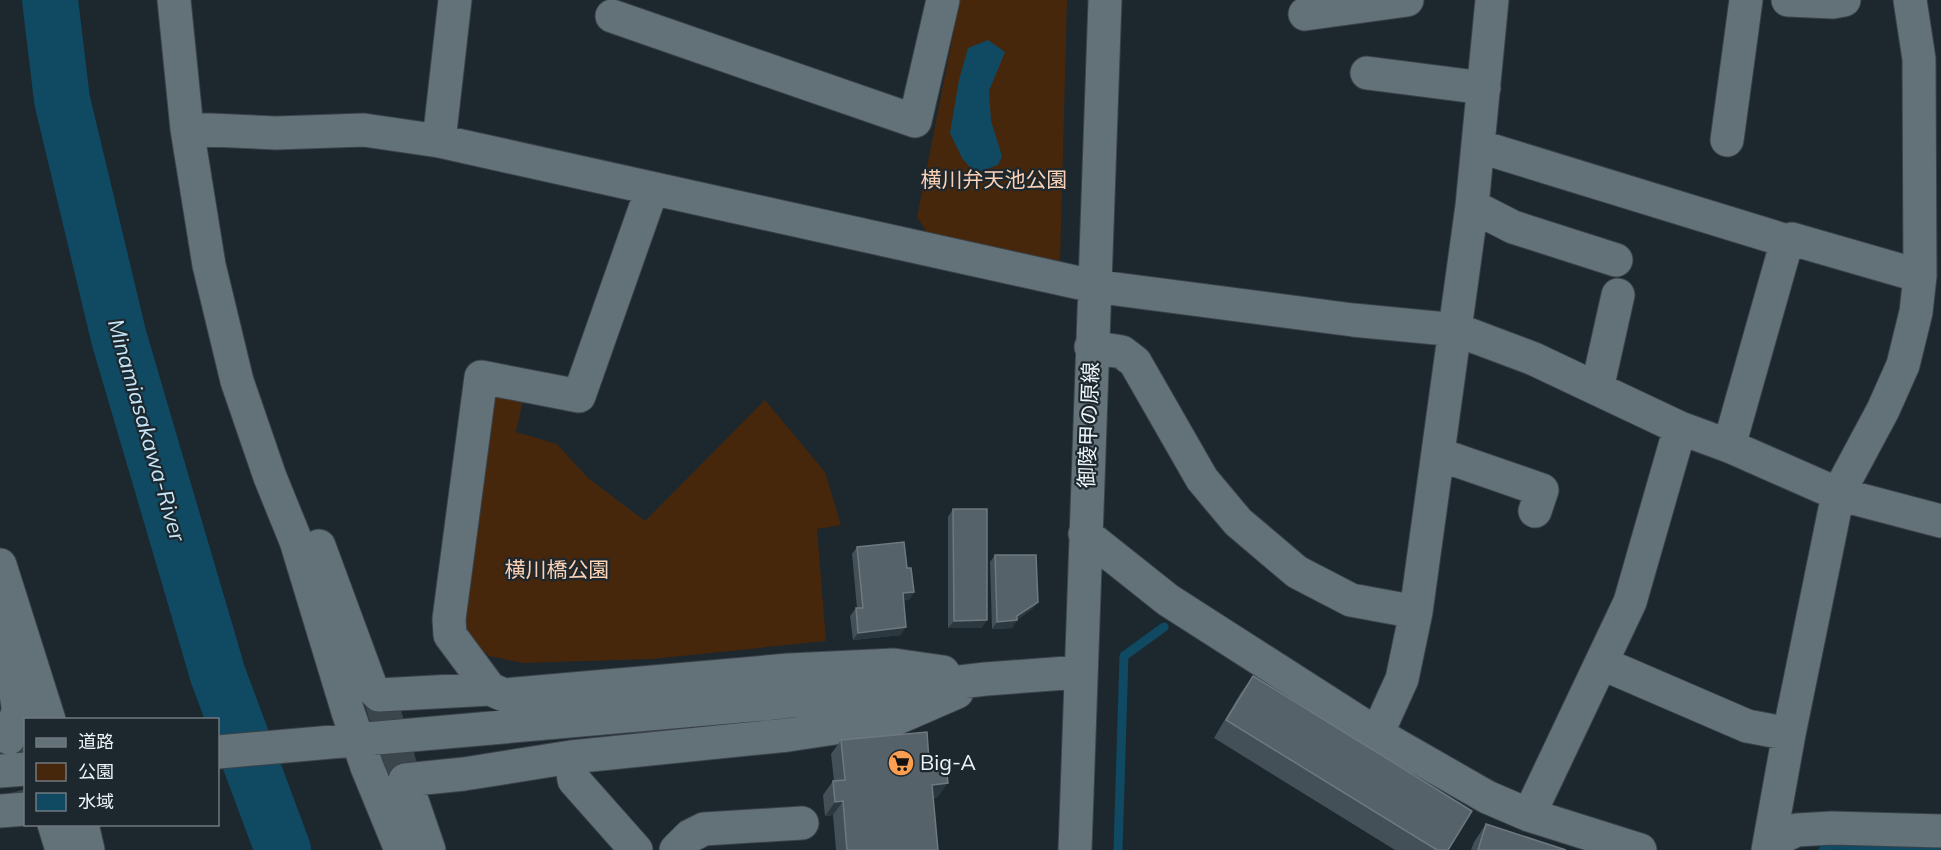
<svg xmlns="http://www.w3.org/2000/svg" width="1941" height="850" font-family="Mulish,'Noto Sans JP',sans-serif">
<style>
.green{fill:#47270c}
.water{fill:#104962}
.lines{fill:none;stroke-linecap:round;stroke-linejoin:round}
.stream{stroke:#104962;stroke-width:9}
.river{stroke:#104962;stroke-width:56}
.minor-tunnel{stroke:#3b464c;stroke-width:33;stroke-dasharray:33 16;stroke-linecap:butt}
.minor-casing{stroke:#394248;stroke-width:35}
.minor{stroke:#637178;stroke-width:33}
.wall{fill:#445057}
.shaded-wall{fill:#2c383f}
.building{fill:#566269;stroke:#6e797f;stroke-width:1.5}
.labels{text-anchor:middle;stroke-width:4.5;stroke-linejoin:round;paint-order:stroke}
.park-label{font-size:21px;fill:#fad1b4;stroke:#1c272e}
.street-label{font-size:21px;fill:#edf5f9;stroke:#1c272e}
.poi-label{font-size:21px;fill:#edf5f9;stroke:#1c272e;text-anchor:start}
.water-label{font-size:22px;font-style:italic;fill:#c6e5f6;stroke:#1c272e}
</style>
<rect width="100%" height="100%" fill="#1c272e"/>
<path class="green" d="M960,0H1067L1060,264L928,234L917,217Z
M500,391L524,396L516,432L557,444L588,478L645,521L765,400L825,472L841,525L817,529L826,641L652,659L523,663L489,656L475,644L464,624L489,399Z"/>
<path class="water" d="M988,40L1005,52L989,91L991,121L1002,156L998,165L975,173L962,158L950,133L959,80L968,48Z"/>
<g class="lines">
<path class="stream" d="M1118,850L1124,656L1164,627
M1823,850L1832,845L1941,849"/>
<path class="river" d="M50,0L62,100L119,338L218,675L283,850"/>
<path class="minor-tunnel" d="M379,695L405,780
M11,742L26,795"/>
<defs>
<path id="minor" d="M174,0L187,129L209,265L237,381L270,477L296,541L348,712L367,767L401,850
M1788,0L1833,2L1844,0
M1305,14L1407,0
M612,16L915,121L943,0
M1367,73L1484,88
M187,129L276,133L364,130L439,141L1093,286L1353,320L1457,330L1534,359L1680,428L1729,446L1838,494L1941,521
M1727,140L1746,0
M439,141L455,0
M1478,146L1787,241
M1472,206L1513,227L1616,260
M1091,347L1122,352L1135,362L1202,479L1238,522L1297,572L1351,600L1416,612
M1597,389L1618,295
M1729,446L1787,241L1792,239L1920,276
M1438,454L1542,490L1535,511
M1085,534L1168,600L1377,734L1487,797L1529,815L1640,850
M319,546L371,687L379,695L490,689L504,695L789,670L894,665L943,672
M0,565L49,720
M0,634C5,654 18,692 18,710C17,719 10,727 9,738
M1601,663L1747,726L1789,734
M490,689L450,635L449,619L481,377L579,396L652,189
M1377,734L1402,679L1416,612L1472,206L1492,0
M218,752L764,704L986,679L1080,672
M571,757L574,780L636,850
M0,771L26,769
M0,811L26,809
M1529,815L1630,602L1680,428
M54,824L62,850
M82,824L88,850
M1770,842L1797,830L1832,828L1941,831
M429,850L405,780L464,774L571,757L788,735L895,719L957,692
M676,850L690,836L704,829L802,823
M1075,850L1105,0
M1768,850L1789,734L1838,494L1883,410L1903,365L1916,312L1920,276L1919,59L1910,0"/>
</defs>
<use href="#minor" class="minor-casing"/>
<use href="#minor" class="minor"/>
</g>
<path class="wall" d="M953,509L987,620L981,628H948V517Z
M857,547L907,568L914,592L909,600H904L901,635L853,640L850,616L856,608H857L852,554Z
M995,555L1038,602L1032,609L1017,620L1012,628L992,629L990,562Z
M1253,676L1448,850H1395L1214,738L1240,694Z
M841,740L929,761L938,797L933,798L938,850H836L833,815L825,816L823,795L833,781H834L831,754Z
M1486,824L1566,850H1471L1474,842Z"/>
<path class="shaded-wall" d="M914,592L909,600L898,601L903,593Z
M1038,602L1032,609L1016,621L1017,620L1012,628L992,629L997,622L1017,616Z
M987,620L981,628H948L954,621Z
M906,627L901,635L853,640L858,633Z
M948,783L938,797L922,799L932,785Z
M843,801L833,815L825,816L835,802Z"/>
<path class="building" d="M953,509H987V620L954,621Z
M904,542L907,568H911L914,592L903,593L906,627L858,633L856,608H863L857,547Z
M995,555H1036L1038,602L1017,616V620L997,622Z
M1253,676L1472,811L1448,850H1437L1226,720Z
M927,732L929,761L945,759L948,783L932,785L938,850H847L843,801L835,802L833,781L845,780L841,740Z
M1486,824L1566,850H1478Z"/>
<defs>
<symbol id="supermarket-disc" viewBox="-11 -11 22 22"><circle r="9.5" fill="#fb9e51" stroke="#1c272e"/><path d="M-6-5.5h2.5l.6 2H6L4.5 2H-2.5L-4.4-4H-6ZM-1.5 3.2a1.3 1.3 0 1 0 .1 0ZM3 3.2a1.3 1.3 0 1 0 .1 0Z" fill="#111"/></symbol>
</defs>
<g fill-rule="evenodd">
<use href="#supermarket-disc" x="886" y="748" width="30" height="30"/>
</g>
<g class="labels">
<g class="park-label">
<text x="994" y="187">横川弁天池公園</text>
<text x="557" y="577">横川橋公園</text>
</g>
<g class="street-label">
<text transform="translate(1089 425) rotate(-88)" y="7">御陵甲の原線</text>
</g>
<g class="poi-label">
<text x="920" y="770">Big-A</text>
</g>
<g class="water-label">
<text transform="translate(147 430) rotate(74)" y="8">Minamiasakawa-River</text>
</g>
</g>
<rect x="24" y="718" width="195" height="108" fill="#1c272e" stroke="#70797f" stroke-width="1.5"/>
<rect x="36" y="738" width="30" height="9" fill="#637178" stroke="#70797f" stroke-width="1.5"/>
<text x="78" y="748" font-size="18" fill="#edf5f9">道路</text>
<rect x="36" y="763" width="30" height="18" fill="#47270c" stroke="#70797f" stroke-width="1.5"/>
<text x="78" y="778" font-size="18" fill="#edf5f9">公園</text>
<rect x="36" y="793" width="30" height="18" fill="#104962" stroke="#70797f" stroke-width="1.5"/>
<text x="78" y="808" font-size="18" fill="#edf5f9">水域</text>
</svg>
